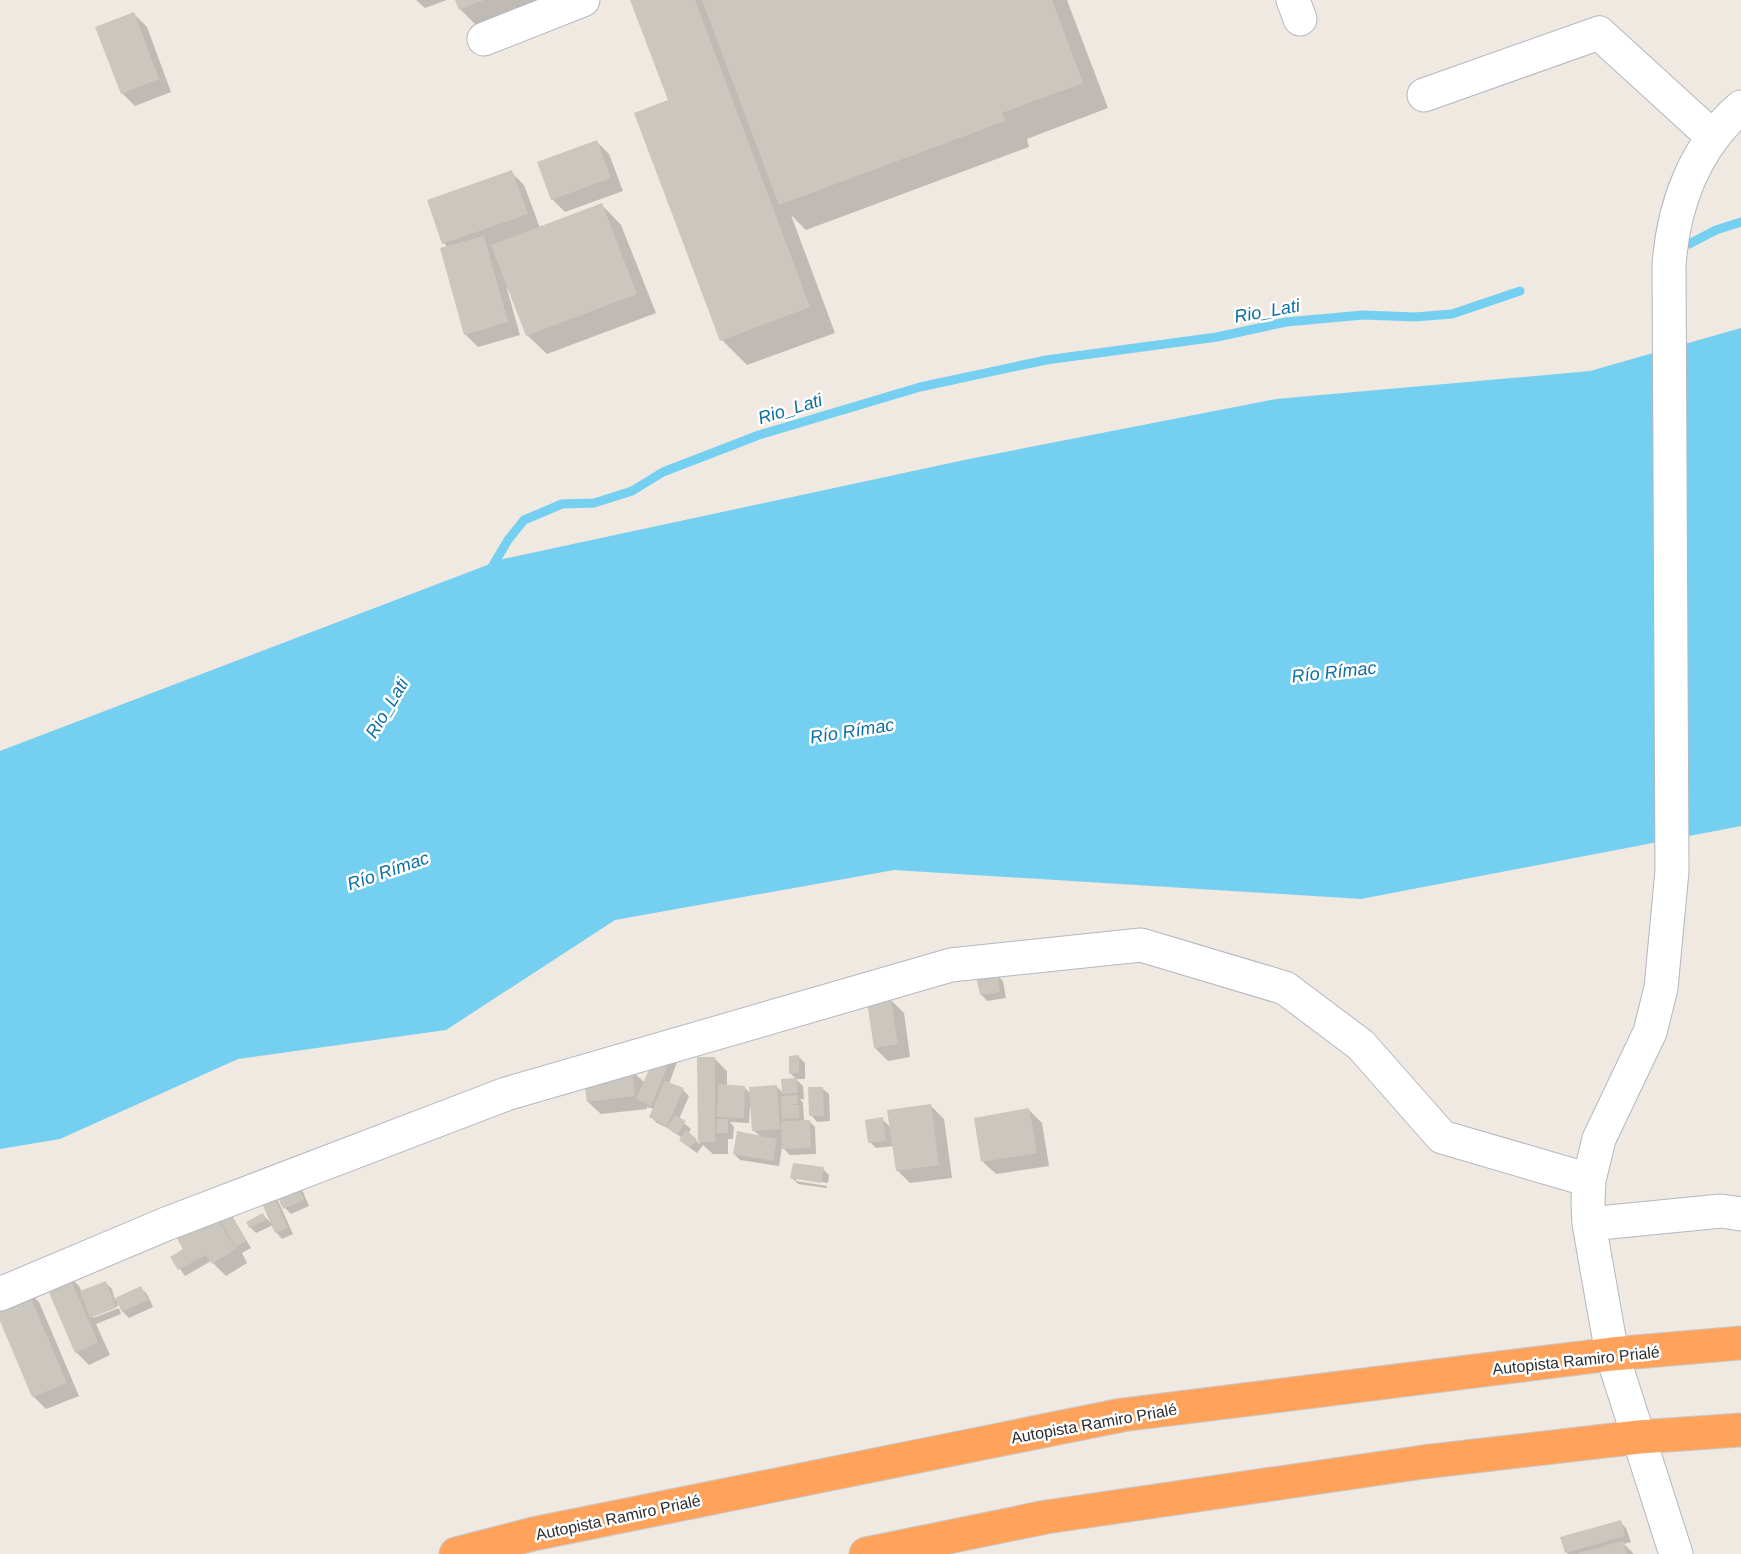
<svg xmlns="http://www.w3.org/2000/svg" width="1741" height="1554" font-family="Arial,sans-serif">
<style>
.water{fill:#75cff0}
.shadow{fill:#0003}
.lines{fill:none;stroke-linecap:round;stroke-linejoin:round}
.stream{stroke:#75cff0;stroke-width:9}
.building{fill:#cbc7bf}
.minor-casing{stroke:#b4b7c1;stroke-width:35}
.highway-casing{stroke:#c9c9c9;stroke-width:35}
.minor{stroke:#fff;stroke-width:33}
.highway{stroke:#ffa35c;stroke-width:33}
.labels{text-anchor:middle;stroke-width:5;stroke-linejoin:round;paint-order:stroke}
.street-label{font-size:16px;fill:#2e2e2e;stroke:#fff}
.water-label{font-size:18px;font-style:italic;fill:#0d6fa3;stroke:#fff}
</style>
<rect width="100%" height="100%" fill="#efe9e1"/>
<path class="water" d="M1741,328V826L1361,899L894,870L615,920L446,1030L238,1059L60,1139L0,1149V751L503,559L969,459L1276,399L1590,371Z"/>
<path class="shadow" d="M416,0H447L425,8Z
M456,0H577L486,35L460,9Z
M631,0H1067L1108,108L1027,139L1029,147L806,230L791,215L835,333L747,365L722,340L670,101Z
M134,14L147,27L171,92L135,106L122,93Z
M597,142L609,154L623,191L565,212L552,199Z
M511,172L524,185L540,228L602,205L621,225L656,313L547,354L527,335L509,288L507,289L520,335L478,347L465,334L448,248L444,243L429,201Z
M997,975L1003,981L1006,998L987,1001L981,994Z
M891,1000L904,1013L910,1057L888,1061L875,1048Z
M671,1056L677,1062L669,1084L683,1090L689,1096L679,1119L691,1129L688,1134L700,1144L699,1058H714L727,1071V1086L744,1087L751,1094L777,1087L783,1093L797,1080L803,1086L804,1099H800L803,1103L804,1121H809L815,1127L816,1154L790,1155L782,1147L779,1166L740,1160L734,1154L761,1137L753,1130L752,1107H750L749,1123L730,1122L734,1127L733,1139H728V1154H713L703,1145L697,1153L687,1146L681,1140L682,1138L670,1129L657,1123L651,1117L654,1109L647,1107V1109L601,1114L588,1102L631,1070L645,1083Z
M799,1057L805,1063V1079H796L790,1073Z
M822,1088L829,1094L830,1121L817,1122L811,1115Z
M931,1106L944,1119L952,1178L910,1183L897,1170L894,1146L876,1148L870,1142L882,1119L891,1128Z
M1029,1110L1042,1123L1049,1166L996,1174L983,1162Z
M823,1169L829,1175L828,1183L796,1178V1181L827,1186V1188L798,1184L792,1178Z
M300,1185L309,1206L291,1214L280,1203Z
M275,1194L293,1234L282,1239L276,1232Z
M229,1211L251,1248L242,1253L247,1263L226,1276L211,1261L185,1276L172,1257L185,1249Z
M263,1215L273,1225L256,1233L250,1227Z
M66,1273L79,1286L82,1292L106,1283L112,1289L115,1300L141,1288L147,1294L153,1307L129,1318L123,1312L119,1302L117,1303L118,1306L93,1315V1318L119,1308L121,1314L96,1324L110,1355L89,1365L76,1352Z
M26,1289L39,1302L79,1396L46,1409L33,1396L0,1318Z
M1620,1522L1626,1528L1631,1542L1624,1544L1634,1554H1568L1566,1552Z"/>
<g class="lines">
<path class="stream" d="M1689,244L1716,230L1741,222
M489,572L508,540L524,520L562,504L594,503L632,491L663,472L759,435L920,387L1046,360L1217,337L1286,322L1363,315L1415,317L1452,314L1520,291"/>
</g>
<path class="building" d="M455,0H484L459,10Z
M630,0H695L810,307L720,341L634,113L668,100Z
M702,0H1052L1083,83L1002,113L1005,121L779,205Z
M134,12L159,79L121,94L95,27Z
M597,140L611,178L551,200L537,162Z
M512,170L528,214L442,244L427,200Z
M602,203L637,294L526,336L491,245Z
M484,236L508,322L464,335L440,248Z
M997,973L1000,992L980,995L976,976Z
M891,999L898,1044L874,1048L867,1002Z
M657,1052L672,1055L651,1106L636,1099Z
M799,1055V1073L789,1074V1056Z
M697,1057H715V1142H698Z
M632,1069L635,1096L587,1102L583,1074Z
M797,1078L798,1093L782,1094L781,1079Z
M665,1081L684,1088L667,1126L649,1117Z
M718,1084L745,1086L744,1118L717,1117Z
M777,1085L780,1129L752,1131L749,1087Z
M808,1087H823L824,1116H809Z
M797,1095L798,1104L787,1105H799V1118L782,1119L781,1096Z
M931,1104L939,1165L896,1171L887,1110Z
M1029,1108L1037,1153L981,1162L974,1118Z
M675,1115L686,1121L677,1135L667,1128Z
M883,1117L886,1141L868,1143L865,1120Z
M717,1119H728V1133H716Z
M810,1120L811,1148L782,1149L781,1121Z
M686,1130L697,1139L690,1148L679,1140Z
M737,1131L777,1139L773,1161L733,1154Z
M793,1163L824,1167L821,1183L790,1178Z
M294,1177L304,1200L283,1209L273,1186Z
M270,1187L288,1228L275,1233L257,1192Z
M224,1204L246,1241L236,1247L213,1210Z
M211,1209L236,1249L212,1264L206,1255L178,1270L170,1257L183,1249L176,1237Z
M263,1213L266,1220L249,1228L246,1222Z
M67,1271L98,1342L75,1353L44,1281Z
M106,1281L116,1308L90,1318L80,1291Z
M141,1286L148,1300L122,1312L115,1298Z
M26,1287L67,1383L32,1397L0,1321V1298Z
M1621,1520L1625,1536L1565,1553L1560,1537Z
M1623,1541L1627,1554H1579L1578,1553Z"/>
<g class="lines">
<defs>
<path id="minor" d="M1293,0L1300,19
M484,39L583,0
M1424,95L1599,33L1713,137
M1589,1224L1721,1211L1741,1214
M0,1294L166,1224L506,1094L951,965L1141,945L1285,988L1361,1045L1442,1137L1589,1180
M1676,1554L1612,1354L1589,1224L1588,1201L1589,1180L1599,1139L1650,1032L1661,988L1672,871L1669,266C1673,206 1694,148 1741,107"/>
<path id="highway" d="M456,1554L533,1534L1122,1415L1612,1354L1741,1343
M866,1554L1046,1517L1423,1462L1639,1437L1741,1430"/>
</defs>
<use href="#minor" class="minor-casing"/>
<use href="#highway" class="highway-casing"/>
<use href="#minor" class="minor"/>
<use href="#highway" class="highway"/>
</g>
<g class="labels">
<g class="street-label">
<text transform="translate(1576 1360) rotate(-6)" y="6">Autopista Ramiro Prialé</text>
<text transform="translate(1094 1423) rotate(-10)" y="6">Autopista Ramiro Prialé</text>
<text transform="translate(618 1517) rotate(-12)" y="6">Autopista Ramiro Prialé</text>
</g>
<g class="water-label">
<text transform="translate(1267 311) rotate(-10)" y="6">Rio_Lati</text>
<text transform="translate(790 409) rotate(-17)" y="6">Rio_Lati</text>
<text transform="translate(1334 672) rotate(-6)" y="6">Río Rímac</text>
<text transform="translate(387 708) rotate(-59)" y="6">Rio_Lati</text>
<text transform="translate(852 731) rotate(-9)" y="6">Río Rímac</text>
<text transform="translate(388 871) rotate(-19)" y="6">Río Rímac</text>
</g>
</g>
</svg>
